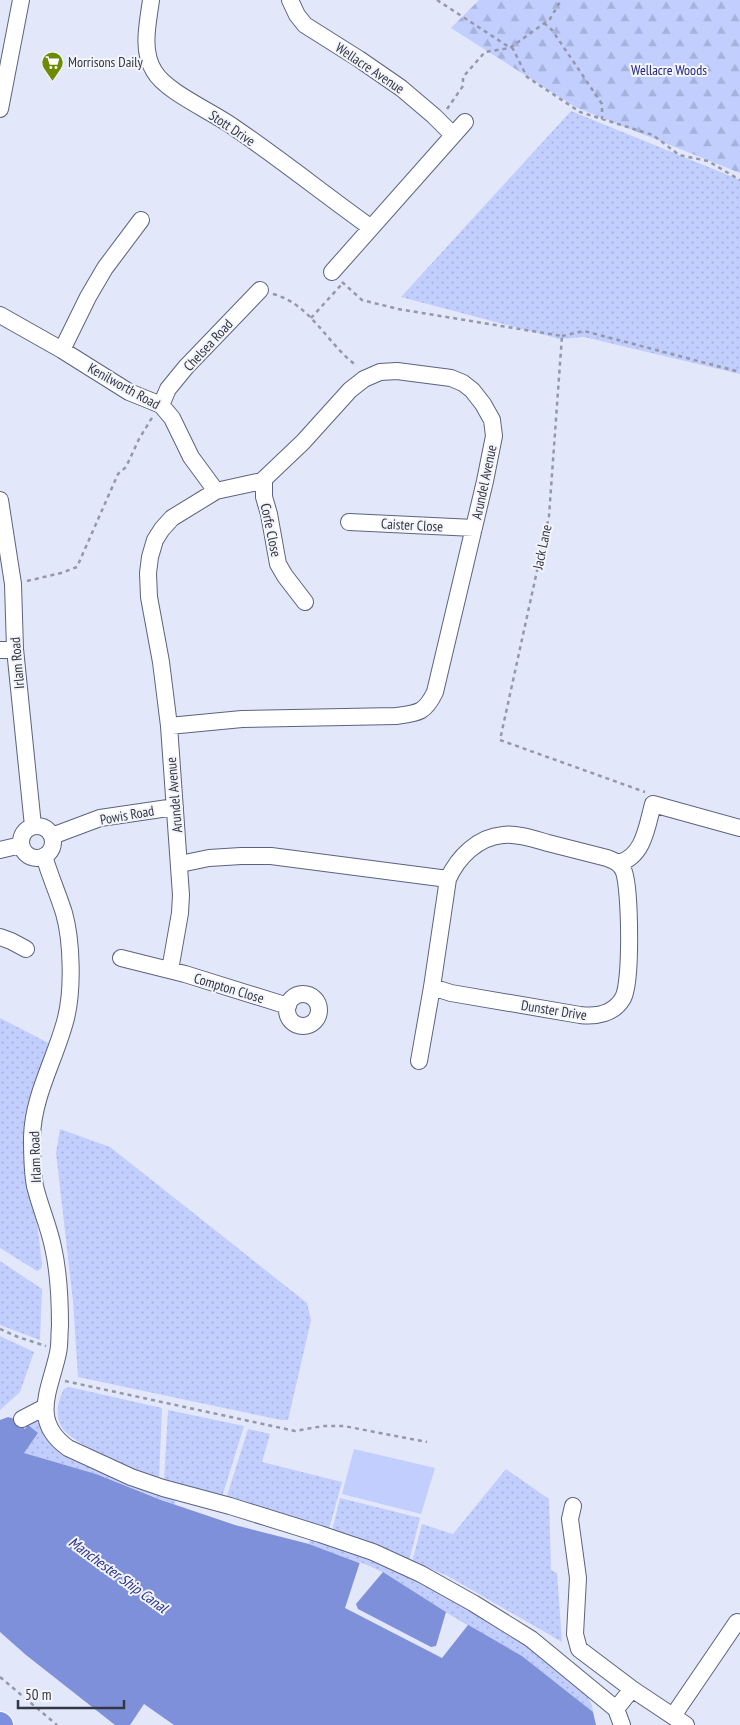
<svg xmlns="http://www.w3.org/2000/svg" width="740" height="1725" font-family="'PT Sans Narrow',sans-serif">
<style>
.grass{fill:url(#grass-dots)}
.forest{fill:url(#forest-firs)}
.park{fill:#c1cefe}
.water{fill:#7f90da}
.pier{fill:#e2e7fa}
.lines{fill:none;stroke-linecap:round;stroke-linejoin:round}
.minor-casing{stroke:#5c637e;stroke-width:18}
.highway-casing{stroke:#fff;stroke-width:26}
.path{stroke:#9498a8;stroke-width:2.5;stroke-dasharray:4 4;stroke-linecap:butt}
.minor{stroke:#fff;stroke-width:16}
.highway{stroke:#7c8fe0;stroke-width:24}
.labels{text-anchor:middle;stroke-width:4;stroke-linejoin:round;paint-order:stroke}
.poi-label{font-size:14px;fill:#343743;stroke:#f3f5fb;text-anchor:start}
.street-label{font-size:14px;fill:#343743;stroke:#f3f5fb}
.park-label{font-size:14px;fill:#24297f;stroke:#f3f5fb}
.water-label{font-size:15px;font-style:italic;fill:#2c358b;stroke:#f3f5fb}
</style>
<defs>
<pattern id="grass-dots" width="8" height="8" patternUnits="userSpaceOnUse" patternTransform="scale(1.25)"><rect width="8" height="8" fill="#c1cefe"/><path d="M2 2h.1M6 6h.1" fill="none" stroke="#a6b2db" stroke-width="1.8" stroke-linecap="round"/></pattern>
<pattern id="forest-firs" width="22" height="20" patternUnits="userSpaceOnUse" patternTransform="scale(1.25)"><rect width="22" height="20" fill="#c1cefe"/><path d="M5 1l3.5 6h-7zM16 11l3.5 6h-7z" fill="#a6b2db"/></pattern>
</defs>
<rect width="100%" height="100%" fill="#e2e7fa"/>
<path class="grass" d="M571,111L740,180V374L584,337L560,339L401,297Z
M0,1018L58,1048L46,1082L32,1181L42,1264L41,1269L37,1271L0,1248Z
M60,1129L110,1147L307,1303L311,1320L288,1420H281L78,1377L73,1301L56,1153Z
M0,1261L42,1289L40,1340L0,1325Z
M0,1336L34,1352L20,1392L0,1410Z
M69,1387L162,1408L159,1479C137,1470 71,1445 61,1426C55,1414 58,1400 64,1389Z
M168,1410L244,1426L222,1497L164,1481Z
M37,1420L40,1421L59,1453L70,1459L175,1497V1505L96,1474L23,1453L38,1434L28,1425L33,1421Z
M248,1429L270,1434L262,1462L342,1482L329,1529L226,1499Z
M506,1469L549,1499L551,1570L557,1573L562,1642L446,1575L412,1562L422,1524L453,1534Z
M340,1498L420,1518L409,1561L332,1531Z
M310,1537L347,1549L429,1585L525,1642L586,1694L592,1705L593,1712L522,1656L446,1612L383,1572L309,1544Z"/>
<path class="forest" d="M479,0H740V173L575,107L451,28Z"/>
<path class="park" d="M354,1449L435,1468L421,1514L342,1494Z"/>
<path class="water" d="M8,1417L15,1419L25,1429L28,1425L38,1433L24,1453L96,1474L161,1500L235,1525L309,1544L383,1572L446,1612L522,1656L593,1712L596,1725H115L26,1655L0,1632V1420Z"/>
<path class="pier" d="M360,1562L383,1572L356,1604L358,1609L431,1647L436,1646L446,1612L468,1625L442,1658L345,1608Z
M144,1704L174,1725H130Z"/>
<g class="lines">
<defs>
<path id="minor" d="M151,0C148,23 141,50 154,71C166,92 211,111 232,126C279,158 324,194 370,227
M290,0L297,15L305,25L359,59L401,88L434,116L453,135
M0,109L21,0
M332,272L465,122
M0,315L62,350L129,392L161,405L172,418L191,457L216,491
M62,350L88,297L105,268L141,220
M161,405L168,389L186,367L260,290
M264,479V497L269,514L278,564L285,576L305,602
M0,500L13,584L15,649L33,826
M349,522L474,528
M0,650L15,649
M169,726L242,719L396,716C418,713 425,713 435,692L485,481L494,436L492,420L483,404L472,390L463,383L451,378L397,371L380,372L364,379L350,390L303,442L262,481L216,491L172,518L162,529L155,540L150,557L148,573L149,597L161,662L169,726L181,895L180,913L170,970
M21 842a16 16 0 1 1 32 0a16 16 0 1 1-32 0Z
M52,836L100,818L175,807
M0,850L21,845
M44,856C50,876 58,894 64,913C72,941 73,990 66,1018C56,1058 33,1095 32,1137C32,1153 32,1171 35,1186C40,1207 49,1227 53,1247C59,1273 60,1300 60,1326C59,1335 60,1344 58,1353C50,1390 30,1421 68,1448L131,1477L163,1488L230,1506L320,1534L373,1552L421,1574L473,1603L531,1639L616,1709L622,1725
M619,863C644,856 647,826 653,804L740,828
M180,864L209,858L241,856H271L448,879
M0,937L11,941L26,949
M121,958L185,974L288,1006
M287 1010a16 16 0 1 1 32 0a16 16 0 1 1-32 0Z
M419,1061L432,987L448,879C458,857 478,837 503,835C517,833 534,839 548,843C568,848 587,853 607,858C615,861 621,864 624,872C630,890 632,982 623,998C614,1014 596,1017 580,1015L451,993L432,987
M22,1419L45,1407
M573,1506L570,1519L578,1578L575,1634L579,1649L632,1689
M616,1709L632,1689L686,1725
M673,1716L737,1622"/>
<path id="highway" d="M0,1724L1,1725"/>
</defs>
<use href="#minor" class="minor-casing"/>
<use href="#highway" class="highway-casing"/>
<path class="path" d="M437,0L509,47
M544,23L552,30L602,104V119
M512,47L527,77L580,112L653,135L679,155L708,161L740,180
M447,109L463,86V77L485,52L510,48L550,19L561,0
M342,282L362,300L398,309L562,336L549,516L500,740L645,792
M273,294C311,304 327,344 357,366
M311,318L342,284
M562,336L584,331L740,372
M27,581L61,573L77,567L118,474L126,467L139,439L153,416
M0,1329L18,1337L46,1346
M65,1381L295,1431L323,1426H344L427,1442
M0,1677L57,1725"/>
<use href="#minor" class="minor"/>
<use href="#highway" class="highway"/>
</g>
<defs>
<symbol id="supermarket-pin" viewBox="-11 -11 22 30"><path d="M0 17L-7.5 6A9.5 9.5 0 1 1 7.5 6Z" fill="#6d8a03" stroke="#f3f5fb"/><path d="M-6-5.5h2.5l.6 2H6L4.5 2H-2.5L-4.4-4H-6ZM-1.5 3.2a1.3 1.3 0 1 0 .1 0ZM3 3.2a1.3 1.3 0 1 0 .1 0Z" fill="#fff"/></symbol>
</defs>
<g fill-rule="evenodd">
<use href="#supermarket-pin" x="40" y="50" width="25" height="34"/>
</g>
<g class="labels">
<g class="poi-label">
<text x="68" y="67">Morrisons Daily</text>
</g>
<g class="street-label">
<text transform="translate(370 68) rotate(34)" y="5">Wellacre Avenue</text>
<text transform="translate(232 128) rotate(34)" y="5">Stott Drive</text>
<text transform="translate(208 345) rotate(-47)" y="5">Chelsea Road</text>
<text transform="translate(124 386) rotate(29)" y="5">Kenilworth Road</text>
<text transform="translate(484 482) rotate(-78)" y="5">Arundel Avenue</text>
<text transform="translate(412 525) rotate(3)" y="5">Caister Close</text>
<text transform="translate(271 530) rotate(78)" y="5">Corfe Close</text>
<text transform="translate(542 547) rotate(-78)" y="5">Jack Lane</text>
<text transform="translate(17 663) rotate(-95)" y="5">Irlam Road</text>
<text transform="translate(174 795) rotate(-95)" y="5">Arundel Avenue</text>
<text transform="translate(127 815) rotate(-10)" y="5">Powis Road</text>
<text transform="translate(229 988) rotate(17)" y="5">Compton Close</text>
<text transform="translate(554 1010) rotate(9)" y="5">Dunster Drive</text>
<text transform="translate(35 1157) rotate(-92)" y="5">Irlam Road</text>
</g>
<g class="park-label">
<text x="669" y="75">Wellacre Woods</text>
</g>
<g class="water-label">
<text transform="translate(118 1575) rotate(36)" y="5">Manchester Ship Canal</text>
</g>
</g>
<path d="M18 1700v8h106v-8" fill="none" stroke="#343743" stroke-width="2.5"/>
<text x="25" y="1700" font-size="15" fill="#343743" stroke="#f3f5fb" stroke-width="4" paint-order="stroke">50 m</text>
</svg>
